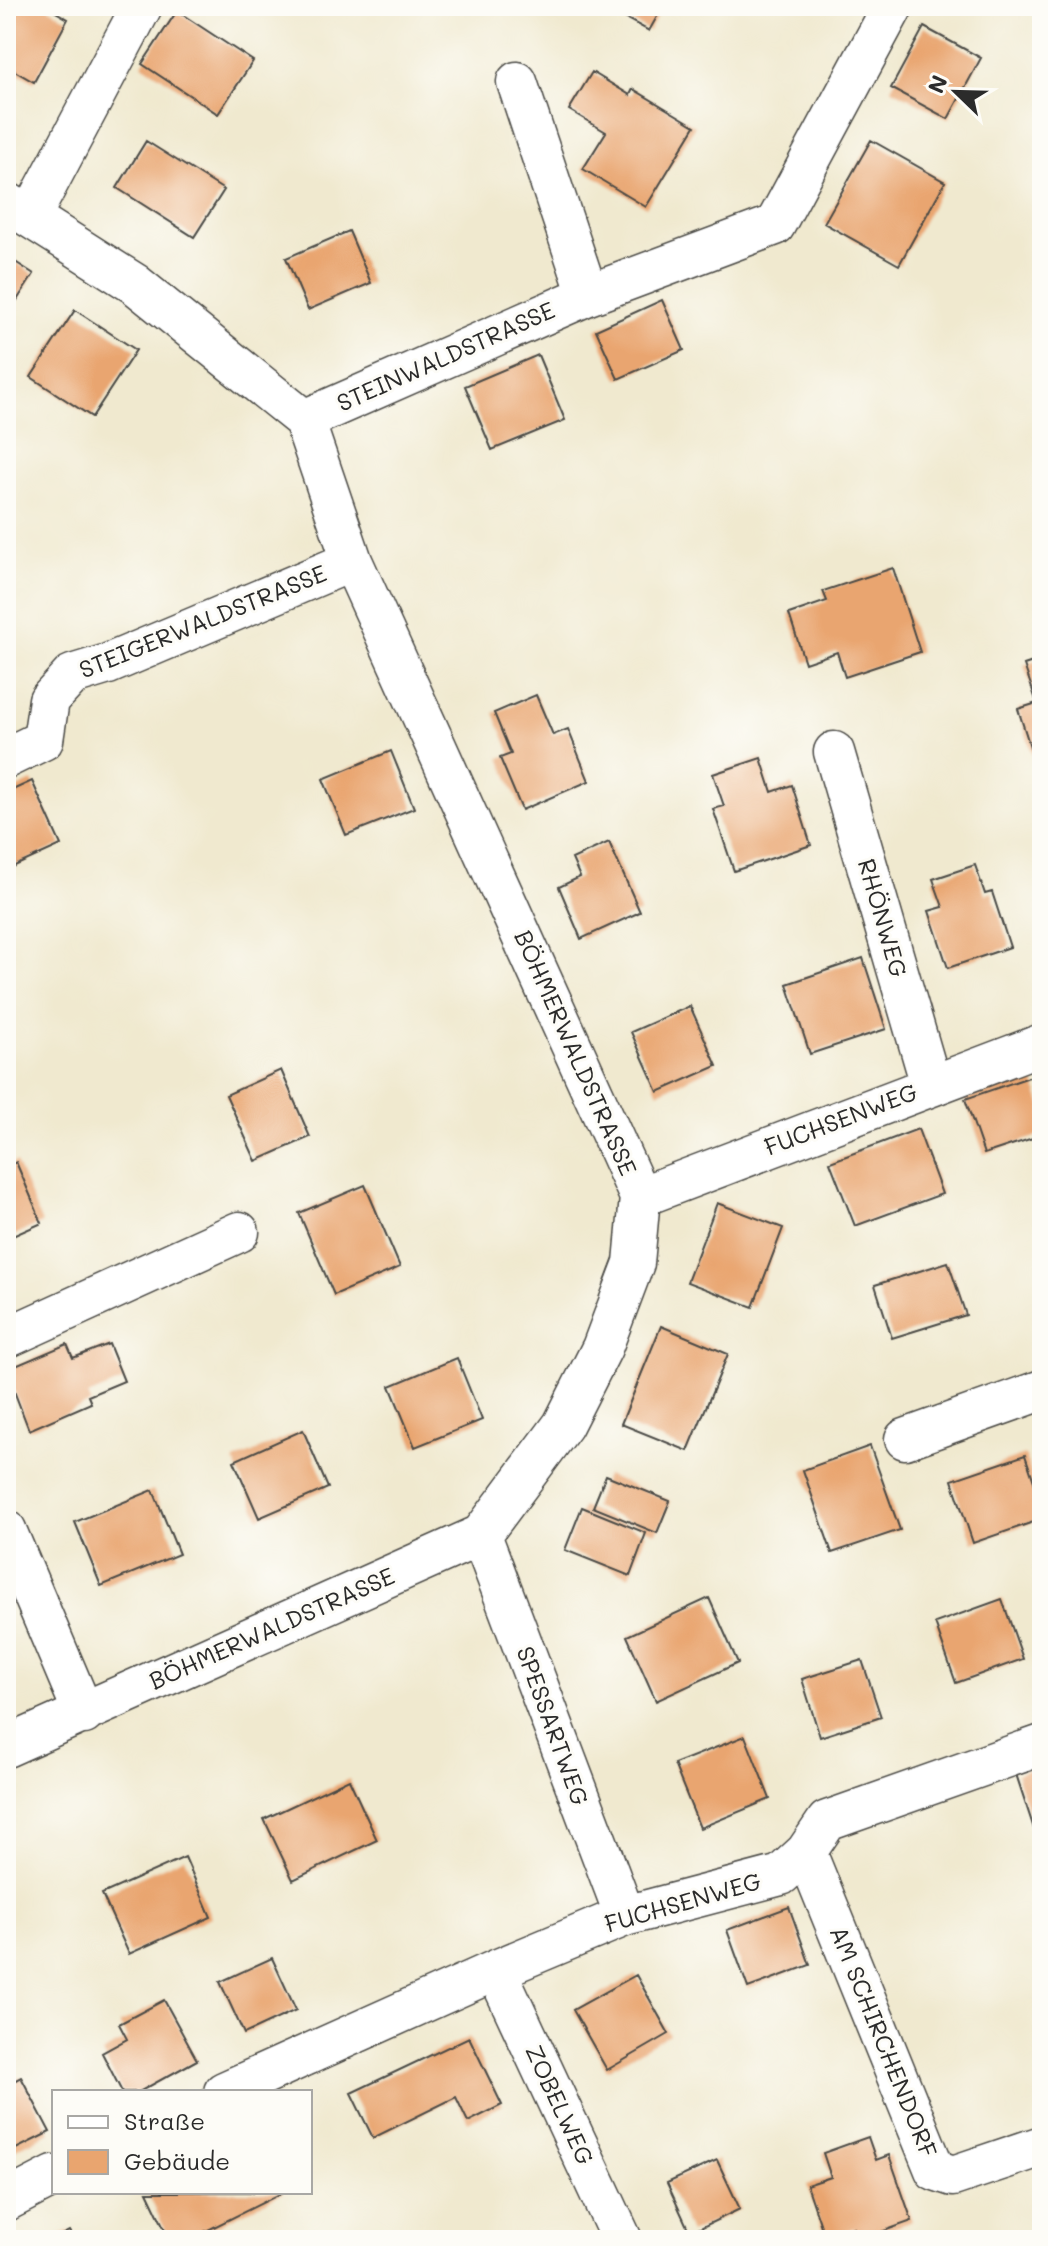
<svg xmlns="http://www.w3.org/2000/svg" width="1048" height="2246" font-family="Mali,sans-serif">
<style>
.building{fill:#e9a56f}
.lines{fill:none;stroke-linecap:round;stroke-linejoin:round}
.minor-casing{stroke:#494844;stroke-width:43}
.minor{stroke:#fff;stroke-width:40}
.labels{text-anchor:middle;stroke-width:6;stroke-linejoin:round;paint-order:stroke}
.street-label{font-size:24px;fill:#2b2b2b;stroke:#fdfcf7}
</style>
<rect width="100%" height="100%" fill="#fdfcf7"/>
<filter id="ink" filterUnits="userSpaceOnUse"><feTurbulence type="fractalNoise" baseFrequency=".0125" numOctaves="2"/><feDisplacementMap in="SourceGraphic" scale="16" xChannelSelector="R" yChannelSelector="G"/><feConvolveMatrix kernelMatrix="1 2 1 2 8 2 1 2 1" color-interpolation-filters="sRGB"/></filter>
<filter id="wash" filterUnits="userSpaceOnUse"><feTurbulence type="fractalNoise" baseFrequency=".006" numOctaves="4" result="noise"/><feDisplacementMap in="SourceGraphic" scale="32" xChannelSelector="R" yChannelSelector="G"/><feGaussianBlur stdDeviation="1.8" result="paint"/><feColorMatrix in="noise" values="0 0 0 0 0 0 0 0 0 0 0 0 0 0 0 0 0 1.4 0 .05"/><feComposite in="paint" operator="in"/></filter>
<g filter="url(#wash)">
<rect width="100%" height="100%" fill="#f0e9cf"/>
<g id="blocks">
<path class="building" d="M6,6H45L68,19L34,82L6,66Z
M603,6H663L649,31Z
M177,11L253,61L218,114L142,64Z
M924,27L981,58L948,119L891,88Z
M592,72L630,95L633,89L695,126L646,207L583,169L606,132L569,110Z
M871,140L945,182L899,265L824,223Z
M146,141L224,190L194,237L117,188Z
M349,231L371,283L308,310L286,258Z
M6,256L34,274L6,317Z
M662,300L684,350L618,379L596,330Z
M75,310L136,350L92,417L31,377Z
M538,355L565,420L492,450L465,386Z
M893,568L920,652L845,677L837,652L805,663L789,614L827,601L823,591Z
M1042,659V781H1041L1018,709L1037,703L1024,665Z
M536,695L553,735L568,729L589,781L522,810L500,758L511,754L494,713Z
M391,751L414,808L346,835L323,779Z
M761,758L772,792L792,785L811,845L734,871L713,809L724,806L713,774Z
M32,781L61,845L6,870V793Z
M609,842L640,912L581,939L559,887L580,877L572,859Z
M975,865L985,894L992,892L1010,947L948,968L929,911L943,907L933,879Z
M863,958L886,1029L810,1054L787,984Z
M690,1006L717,1066L658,1092L631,1032Z
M281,1070L310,1137L256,1161L226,1095Z
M1032,1076L1042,1106V1135L984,1154L965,1099Z
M918,1129L942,1194L855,1226L830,1162Z
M16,1162L42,1223L6,1239V1167Z
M365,1185L400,1267L334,1295L299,1213Z
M717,1203L783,1228L753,1307L687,1282Z
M948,1262L966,1315L892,1338L875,1285Z
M661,1326L728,1354L688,1451L621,1424Z
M67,1344L73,1358L109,1344L124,1381L88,1396L91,1403L29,1430L6,1370Z
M457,1358L482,1420L415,1447L390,1386Z
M303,1430L328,1488L259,1518L234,1461Z
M870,1446L900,1530L832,1553L803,1470Z
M1025,1455L1042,1505V1519L973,1543L952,1480Z
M606,1475L670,1501L657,1533L593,1507Z
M153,1490L179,1554L101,1586L75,1522Z
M582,1507L646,1533L630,1576L565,1550Z
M709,1598L738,1663L656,1701L627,1636Z
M1002,1599L1023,1659L956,1683L935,1623Z
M862,1660L881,1717L820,1737L802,1679Z
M745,1736L770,1799L700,1828L674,1764Z
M1042,1765V1836L1037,1838L1016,1774Z
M349,1779L377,1840L293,1880L264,1819Z
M185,1857L211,1917L129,1954L102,1894Z
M789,1907L810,1965L748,1988L727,1930Z
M272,1958L296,2010L244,2034L220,1982Z
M636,1975L669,2034L607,2070L573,2010Z
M164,2000L197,2060L139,2092H122L102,2053L127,2039L119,2024Z
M469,2037L502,2105L468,2122L456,2097L373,2138L351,2093Z
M21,2077L50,2132L6,2154V2085Z
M868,2137L876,2160L889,2155L912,2221L859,2240L854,2228L825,2238L807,2185L831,2177L823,2153Z
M717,2160L740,2209L690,2233L667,2183Z
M147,2192H284L188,2240H170Z
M69,2231L74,2240H52Z"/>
</g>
</g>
<g filter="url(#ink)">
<use href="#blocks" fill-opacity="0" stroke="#494844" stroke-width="2"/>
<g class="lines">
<defs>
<path id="minor" d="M517,82L588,295
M6,202L135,284L304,420L352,561L640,1197L634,1263L602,1348L563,1425L481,1535L6,1747
M30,217L142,6
M304,420L588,295L775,225L893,6
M834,752L931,1085
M6,758L43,740L49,700L72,675L108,664L352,561
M640,1197L1042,1044
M6,1338L239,1232
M905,1439L1042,1390
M6,1530L84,1714
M481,1535L625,1916
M806,1852L935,2170L953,2176L1042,2146
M496,1970L622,2240
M224,2092L496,1970L625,1916L781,1875L806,1852L827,1821L1042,1745
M6,2201L54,2176"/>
</defs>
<use href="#minor" class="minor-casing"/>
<use href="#minor" class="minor"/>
</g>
</g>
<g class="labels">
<g class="street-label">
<text transform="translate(446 357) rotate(-24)" y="8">STEINWALDSTRASSE</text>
<text transform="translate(203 622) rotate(-22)" y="8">STEIGERWALDSTRASSE</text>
<text transform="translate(882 918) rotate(74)" y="8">RHÖNWEG</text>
<text transform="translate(575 1053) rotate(66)" y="8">BÖHMERWALDSTRASSE</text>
<text transform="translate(841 1120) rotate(-21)" y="8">FUCHSENWEG</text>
<text transform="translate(272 1629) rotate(-24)" y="8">BÖHMERWALDSTRASSE</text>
<text transform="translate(552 1726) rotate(70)" y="8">SPESSARTWEG</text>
<text transform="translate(683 1903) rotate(-16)" y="8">FUCHSENWEG</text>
<text transform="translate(883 2042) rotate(68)" y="8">AM SCHIRCHENDORF</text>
<text transform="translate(559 2105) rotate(65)" y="8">ZOBELWEG</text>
</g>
</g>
<rect width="1048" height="2246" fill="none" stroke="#fdfcf7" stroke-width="32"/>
<rect x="52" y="2090" width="260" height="104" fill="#fdfcf7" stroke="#a9a8a5" stroke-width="2"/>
<rect x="68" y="2116" width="40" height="12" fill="#ffffff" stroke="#a9a8a5" stroke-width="2"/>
<text x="124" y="2130" font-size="24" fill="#2b2b2b">Straße</text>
<rect x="68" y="2150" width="40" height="24" fill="#e9a56f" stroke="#a9a8a5" stroke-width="2"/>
<text x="124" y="2170" font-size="24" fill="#2b2b2b">Gebäude</text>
<g transform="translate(956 92) rotate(293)" stroke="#fdfcf7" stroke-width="6" paint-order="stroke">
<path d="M0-6L14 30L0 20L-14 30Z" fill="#2b2b2b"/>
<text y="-12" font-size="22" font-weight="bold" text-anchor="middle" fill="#2b2b2b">N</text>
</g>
</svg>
